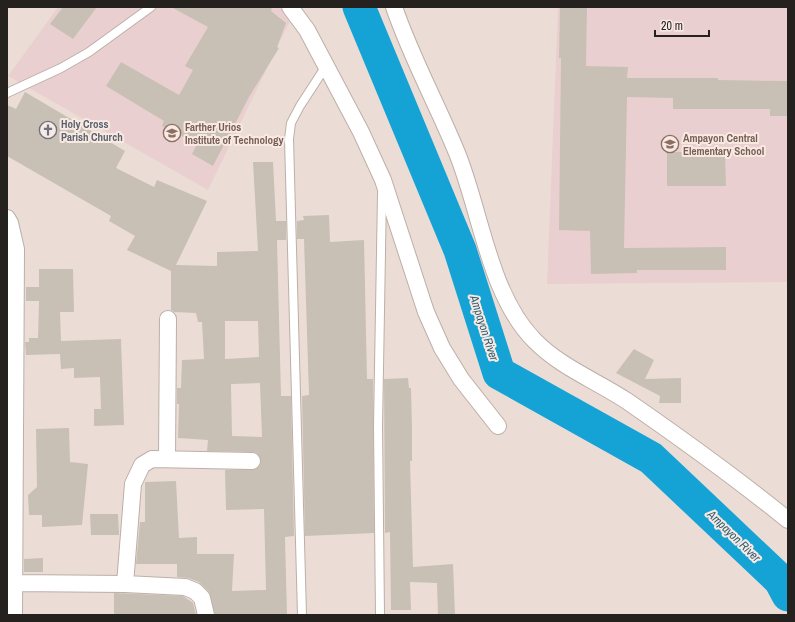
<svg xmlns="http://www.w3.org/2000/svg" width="795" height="622" font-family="'Archivo Narrow',sans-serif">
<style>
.education{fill:#eacfd0}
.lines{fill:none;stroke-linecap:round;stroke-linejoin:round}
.river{stroke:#15a3d5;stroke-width:33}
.building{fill:#c8c0b4;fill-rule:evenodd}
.service-casing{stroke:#bcafa8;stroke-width:10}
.minor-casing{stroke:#bcafa8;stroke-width:18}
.service{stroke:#fff;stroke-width:8}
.minor{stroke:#fff;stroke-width:16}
.labels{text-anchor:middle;stroke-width:4;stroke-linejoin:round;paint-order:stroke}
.worship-label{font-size:11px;font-weight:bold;fill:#5b616d;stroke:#f8eae3;text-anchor:start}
.education-label{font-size:11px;font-weight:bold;fill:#785e54;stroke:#f8eae3;text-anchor:start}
.water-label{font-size:12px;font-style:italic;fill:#2d5e74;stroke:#f8eae3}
</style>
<rect width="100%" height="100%" fill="#ebddd6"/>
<path class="education" d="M58,7H279L291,19L208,190L8,76Z
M558,7H788V282L547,284Z"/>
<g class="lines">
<path class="river" d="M359,7L460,250L499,373L651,458L780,580L788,595"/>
</g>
<path class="building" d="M63,7H97L73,39L50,24Z
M171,7H272L271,11L286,23L277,47L279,48L249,97L213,166L192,154L197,144L162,126L164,121L106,86L121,62L179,95L193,70L185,66L208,27Z
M560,7H587L586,66L628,67L627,78H718V80L788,81V116H770V109H673V98L627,97L624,248L726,247V270H637V273L591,274L590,231L559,230L561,58H559Z
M25,92L125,151L116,168L154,187L157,180L207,201L176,265L217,266V252L258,251L253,162H273L276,221H286V240H277L281,396H291L294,536L285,537V539L287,615H215L209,592L199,582L188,578L177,577V564H136L140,522H145V482L176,481L179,538L197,537V554H234L232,591L266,590L264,509L226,510L225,470L256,469L260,466L261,461L257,453L253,452L207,451L208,440L178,438L179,404H177V388H181L182,360L204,359L202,322H198L196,313L174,312L171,310V271L127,250L135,236L109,221L111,216L7,156V105L16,109ZM225,321H258L259,357L225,359ZM260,383L262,437L232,436L231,384Z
M667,152H725L726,186H667Z
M329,215L330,242L364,240L367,379H373L374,533L305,536L302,396L309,395L304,239H297V221L304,220L303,216Z
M39,269H73L74,312H60L61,341L121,339L124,425L94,426V409H101L100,377L74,378V368L61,369L60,354L26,355L25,342H29V338H38L39,301H26V287H39Z
M634,349L654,360L645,379L681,378V403H659L660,396L616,373Z
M408,378L409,388H411L412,429V461H410L413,567L453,564L455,615H438L437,583L410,582L411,610H391L390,532L385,533L384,379Z
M69,428L70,462L88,464L82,525L42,527V515H29L28,495L37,487L36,429Z
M90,514H118L119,535H91Z
M43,558V572H24V559Z
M114,593L183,596L193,603L196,615H114Z"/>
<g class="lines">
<defs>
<path id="service" d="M7,93L61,68L89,52L151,7
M302,615L289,139L291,123L300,106L326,66
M380,615L378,426L382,194"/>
<path id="minor" d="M290,7L307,30L361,132L383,180L426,312L442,348L461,379L498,426
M394,7C411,57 437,104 457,153C481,212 489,294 534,340C560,367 597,381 627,401C682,439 736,478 788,520
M7,218L10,223L16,249L14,615
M167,458L168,319
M14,583L125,584L185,587L195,591L202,598L206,615
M125,584L133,484L142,465L152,459L252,461"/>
</defs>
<use href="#service" class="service-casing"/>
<use href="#minor" class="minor-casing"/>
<use href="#service" class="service"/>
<use href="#minor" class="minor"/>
</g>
<defs>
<symbol id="church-ring" viewBox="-11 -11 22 22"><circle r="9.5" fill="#f8eae3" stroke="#6b7280" stroke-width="1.5"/><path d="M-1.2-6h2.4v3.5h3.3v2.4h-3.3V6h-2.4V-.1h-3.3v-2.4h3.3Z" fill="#6b7280"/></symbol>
<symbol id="university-ring" viewBox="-11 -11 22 22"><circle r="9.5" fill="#f8eae3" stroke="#8d6e63" stroke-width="1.5"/><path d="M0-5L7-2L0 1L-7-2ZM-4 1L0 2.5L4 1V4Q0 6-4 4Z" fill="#8d6e63"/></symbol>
<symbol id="school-ring" viewBox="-11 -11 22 22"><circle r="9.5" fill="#f8eae3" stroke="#8d6e63" stroke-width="1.5"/><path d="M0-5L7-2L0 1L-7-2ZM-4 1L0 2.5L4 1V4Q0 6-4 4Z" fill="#8d6e63"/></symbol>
</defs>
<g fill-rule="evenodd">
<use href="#church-ring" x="38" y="120" width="20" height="20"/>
<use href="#university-ring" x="162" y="123" width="20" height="20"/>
<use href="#school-ring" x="660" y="134" width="20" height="20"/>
</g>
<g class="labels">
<g class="worship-label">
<text x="61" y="128">Holy Cross<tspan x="61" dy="13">Parish Church</tspan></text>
</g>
<g class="education-label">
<text x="185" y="131">Farther Urios<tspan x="185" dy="13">Institute of Technology</tspan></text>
<text x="683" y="142">Ampayon Central<tspan x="683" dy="13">Elementary School</tspan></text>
</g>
<g class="water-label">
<text transform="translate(484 328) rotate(72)" y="4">Ampayon River</text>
<text transform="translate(734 536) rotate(44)" y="4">Ampayon River</text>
</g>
</g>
<rect width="795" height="622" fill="none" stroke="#25211e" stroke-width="16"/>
<path d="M655 30v6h54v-6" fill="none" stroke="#25211e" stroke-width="2"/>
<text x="661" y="30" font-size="12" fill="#25211e" stroke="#f8eae3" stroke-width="3" paint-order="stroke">20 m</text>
</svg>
